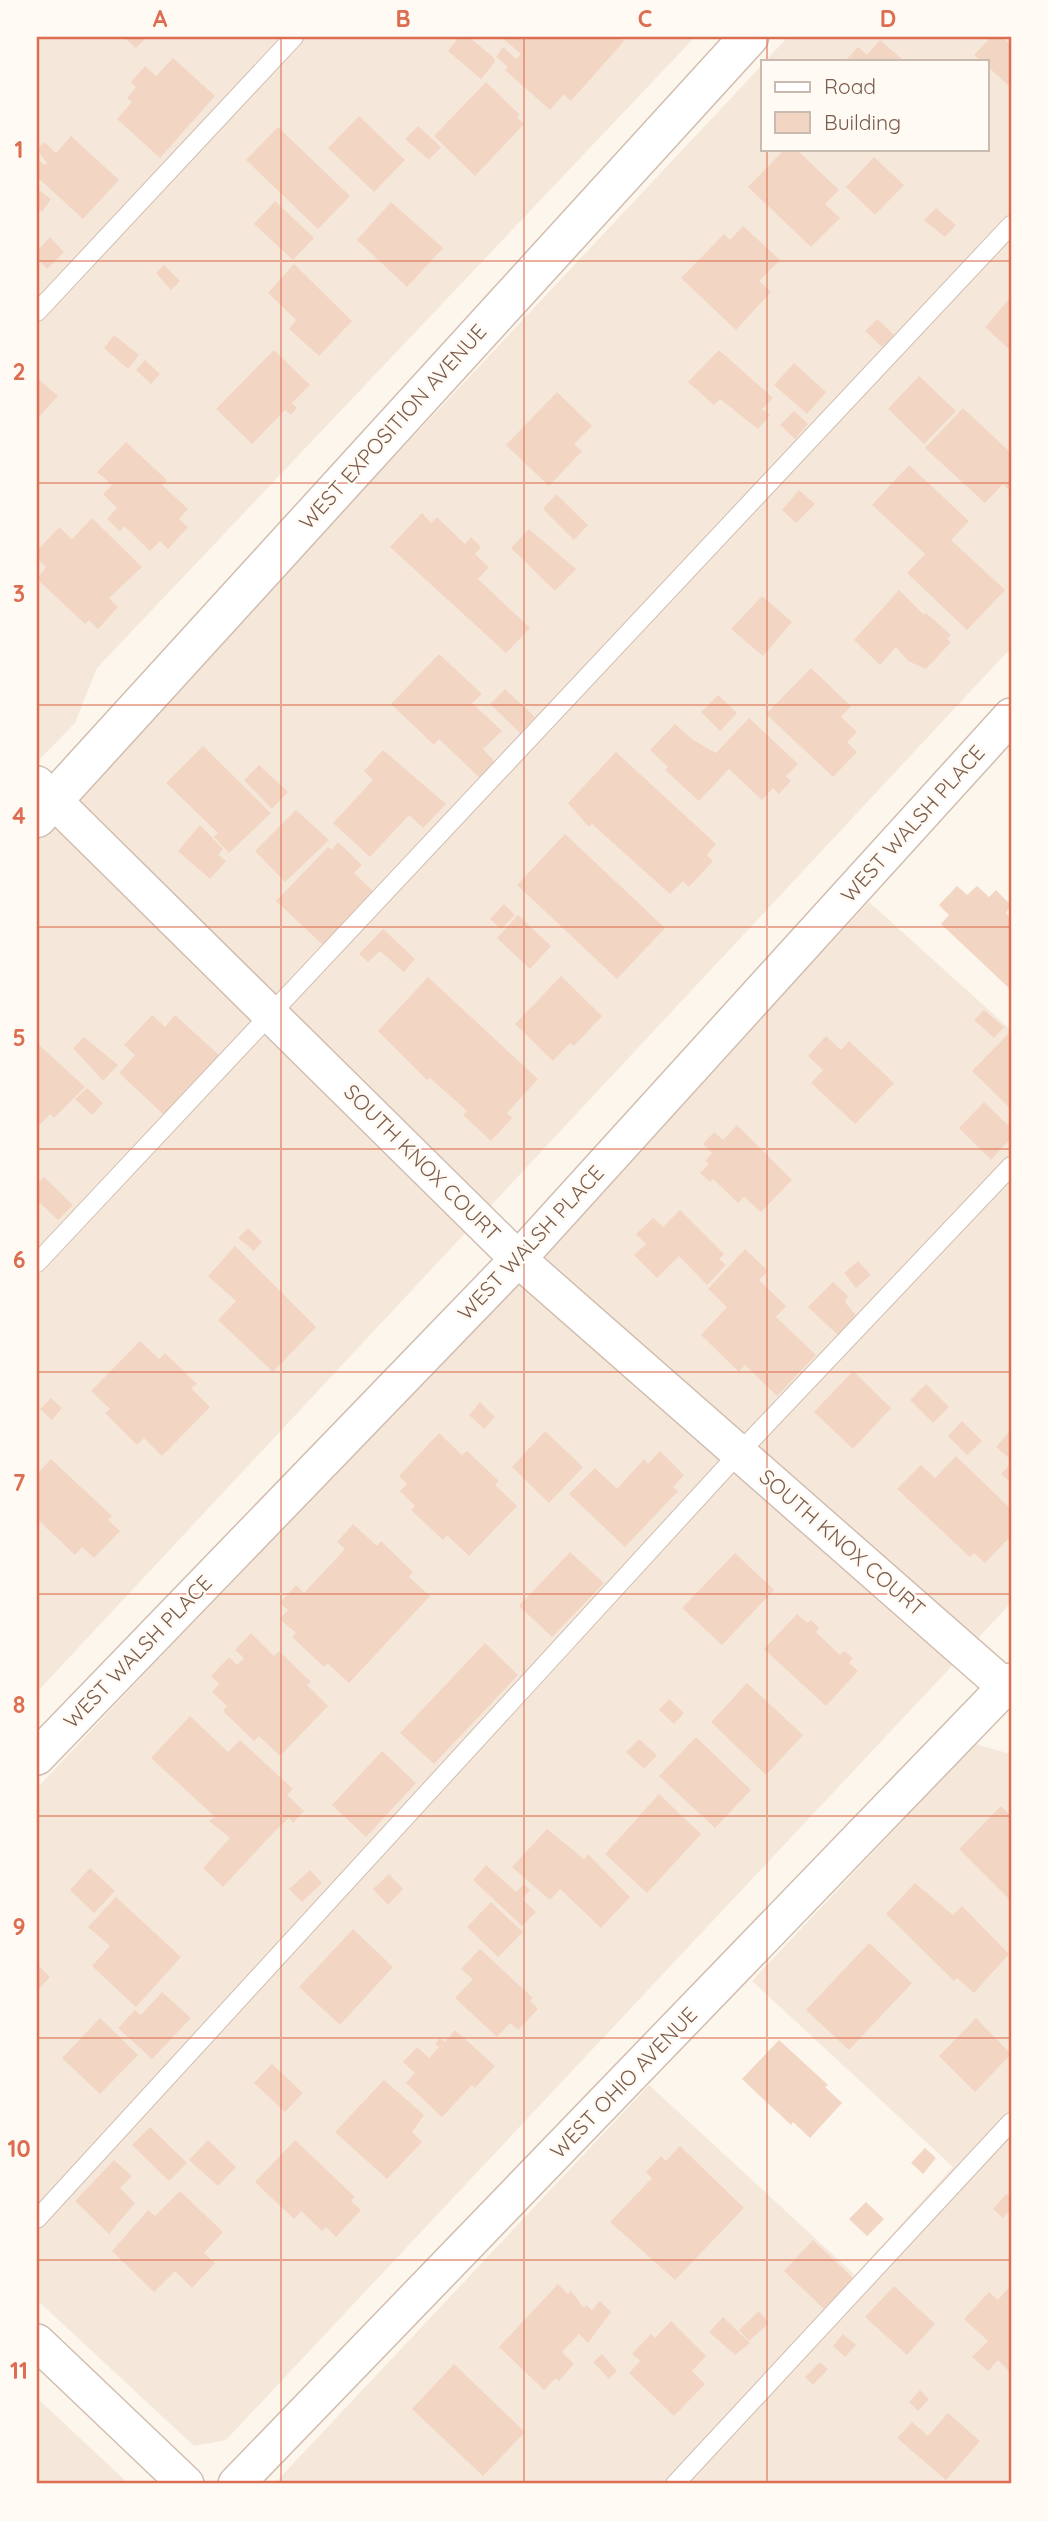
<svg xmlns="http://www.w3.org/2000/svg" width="1048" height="2521" font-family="Quicksand,sans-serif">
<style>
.residential{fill:#f5e8da}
.building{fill:#f3d5c3}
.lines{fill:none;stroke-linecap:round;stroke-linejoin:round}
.service-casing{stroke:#d1beb0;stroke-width:20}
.minor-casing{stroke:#d1beb0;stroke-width:38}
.tertiary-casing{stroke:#d1beb0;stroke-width:41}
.service{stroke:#fff;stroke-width:18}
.minor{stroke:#fff;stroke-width:35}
.tertiary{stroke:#fff;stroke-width:38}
.grid{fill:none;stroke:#dc6d51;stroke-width:2;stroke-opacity:0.55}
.labels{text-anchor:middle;stroke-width:5;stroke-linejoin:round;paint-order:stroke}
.street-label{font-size:21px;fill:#7a5c4d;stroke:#fffaf3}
.neatline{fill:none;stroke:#dc6d51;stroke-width:2.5}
.grid-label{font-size:23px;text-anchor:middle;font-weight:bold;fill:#dc6d51}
</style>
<rect width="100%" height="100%" fill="#fdf6ec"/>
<path class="residential" d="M37,37H695L97,668L75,723L37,762Z
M788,37H1011V648L37,1692V837L763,64V149H987V61H765Z
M869,902L1011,1030V1603L226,2440L194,2446L37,2300V1788Z
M975,1744L1011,1754V2484H274L649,2085L855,2275L953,2167L752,1981Z
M37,2398L129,2484H37Z"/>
<path class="building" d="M123,37H147L136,48Z
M459,37H469L494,58L495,62L481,79L448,51Z
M501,37H620L624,41L571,101L564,94L550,110L505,70L508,67L496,57L503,47L516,59L521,54Z
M991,37H1002L1011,45L1009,86L987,66V61H981L974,55Z
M880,40L904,61H845L858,47L867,55Z
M173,58L215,96L160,158L117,119L132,102L127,98L136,87L131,82L145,66L156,76Z
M486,82L520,115L517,117L524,124L475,176L434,136Z
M359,116L405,160L374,192L328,148Z
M418,126L441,147L429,160L405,139Z
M278,127L350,196L318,229L246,160Z
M71,136L119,180L83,219L37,177V158L44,165L47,163L37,150L44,142L56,153Z
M785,149H796L839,190L825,204L840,218L811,247L748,187Z
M874,157L904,185L875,215L846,187Z
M39,190L51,199L42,212L37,208Z
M275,201L314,238L293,260L254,224Z
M391,202L443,248L407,287L357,240Z
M936,208L956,225L945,237L924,220Z
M743,226L780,260L759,281L771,292L736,330L681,278L724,234L730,240Z
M50,237L64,252L47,269L37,258V251Z
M294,264L352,321L319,356L289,329L296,320L268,293Z
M164,265L180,281L171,290L156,273Z
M1011,297V351L985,327Z
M877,319L894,335L882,347L865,331Z
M114,335L139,355L128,369L104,348Z
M274,350L310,385L292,403L297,408L291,415L285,410L252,444L216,409Z
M719,350L773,398L762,409L770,415L758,429L720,399L714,405L688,382Z
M145,360L160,374L151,384L136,370Z
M794,363L826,392L807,414L774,385Z
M919,376L956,411L924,444L888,409Z
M37,378L58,396L37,419Z
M557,392L592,426L574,444L582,451L549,486L506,445Z
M963,408L1011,453V492L1003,484L985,503L925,448Z
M794,411L808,424L795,439L780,425Z
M126,442L167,480L162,485L188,509L179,519L188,527L168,549L160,541L150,551L124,526L120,531L107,519L117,508L103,494L112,485L97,472Z
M909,465L969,521L951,540L1005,590L967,630L907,573L925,554L872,505Z
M799,490L815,504L796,523L782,510Z
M556,494L588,525L574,540L543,509Z
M422,513L431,523L437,517L465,544L471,537L481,547L475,554L489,567L478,579L530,628L506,653L390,547Z
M92,518L142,567L109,598L118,607L98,629L89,620L85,624L37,579L46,567L37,559V551L59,527L72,539Z
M529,529L576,569L555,591L511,548Z
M899,590L924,615L926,613L951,635L947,639L951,642L926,669L908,661L896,647L880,665L854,640Z
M762,596L792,622L763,656L731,629Z
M439,654L482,694L472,703L502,731L483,749L495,762L480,778L439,739L434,745L391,704Z
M811,668L851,706L841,717L857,732L847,742L857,752L833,777L766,714Z
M505,689L535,717L520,733L490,704Z
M718,695L737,713L720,731L701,712Z
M749,718L798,764L786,776L791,781L779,794L773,788L762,800L729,769L699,801L665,770L668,767L650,750L675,724L693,740L716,753Z
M203,746L271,813L229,853L214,837L218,833L166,783Z
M383,750L446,804L423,828L409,815L370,857L333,823L373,780L364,771Z
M616,752L716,844L707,855L713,861L689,887L683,881L670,894L592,824L589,827L568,803Z
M259,765L288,792L272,809L244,780Z
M296,810L329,840L285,882L255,851Z
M200,825L223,849L218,855L226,861L210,879L178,851Z
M565,834L665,928L617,979L517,885Z
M338,842L362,865L354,873L374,892L324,946L276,901L328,847L332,850Z
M957,886L967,895L977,886L989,897L996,890L1011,905L1006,913L1011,918V990L941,924L949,915L939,905Z
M504,904L515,915L501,929L490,919Z
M518,915L551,946L530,969L497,938Z
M383,929L415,959L404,972L380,951L368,962L359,954Z
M561,976L602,1016L574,1046L570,1043L553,1061L515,1024Z
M428,977L538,1079L507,1113L512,1118L491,1141L463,1115L467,1111L430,1078L427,1080L378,1031Z
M984,1010L1004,1027L994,1038L974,1020Z
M152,1015L165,1027L175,1015L220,1056L164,1115L119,1073L135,1055L124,1045Z
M1009,1033L1011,1036V1109L972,1071Z
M826,1036L841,1050L849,1041L894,1083L855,1124L811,1083L823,1070L808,1056Z
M84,1037L118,1065L103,1081L73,1048Z
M37,1043L85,1087L54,1118L50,1114L37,1128Z
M87,1088L103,1103L92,1115L75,1099Z
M984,1102L1011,1128V1138L991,1160L959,1128Z
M737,1125L792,1180L761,1212L744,1197L738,1203L713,1179L710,1182L700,1173L709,1164L705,1161L712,1153L703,1144L714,1132L723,1140Z
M44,1177L73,1205L58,1220L37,1200V1184Z
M680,1210L724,1254L719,1259L726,1265L707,1285L679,1256L657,1278L634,1255L646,1244L636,1234L653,1218L663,1227Z
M248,1228L262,1242L254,1251L238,1238Z
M235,1246L316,1327L273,1372L218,1320L236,1301L208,1276Z
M745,1249L768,1271L759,1280L786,1306L776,1317L816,1355L777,1396L745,1365L739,1372L701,1335L727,1307L708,1289Z
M858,1261L871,1275L856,1288L844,1273Z
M833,1282L848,1296L845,1302L858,1318L840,1337L808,1307Z
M140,1341L159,1359L165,1353L197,1384L191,1388L210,1407L162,1456L144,1438L137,1445L105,1413L110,1409L91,1391Z
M853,1371L891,1408L853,1449L814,1412Z
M926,1384L949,1407L933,1423L910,1400Z
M51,1398L62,1408L52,1420L40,1409Z
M480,1402L495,1417L484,1429L469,1415Z
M962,1421L982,1441L967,1455L948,1436Z
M545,1431L583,1467L549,1503L512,1467Z
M1009,1432L1011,1435V1460L996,1447Z
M439,1433L462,1455L467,1451L499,1481L495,1485L517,1506L469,1556L447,1535L443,1540L411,1510L415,1506L400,1491L407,1484L399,1476Z
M660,1451L684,1475L673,1487L678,1491L625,1547L569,1494L595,1468L617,1489L644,1459L648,1464Z
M956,1456L1011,1509L1009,1518L1011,1536L985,1563L974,1553L970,1557L897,1489L921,1465L935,1478Z
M51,1459L112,1516L108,1520L120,1531L94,1558L82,1547L75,1555L37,1519V1474Z
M1011,1463V1483L1001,1474Z
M353,1524L377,1546L381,1541L413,1572L409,1577L430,1596L349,1683L327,1663L324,1667L292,1637L296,1633L280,1619L288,1610L280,1603L296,1585L304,1593L345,1549L337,1542Z
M570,1552L604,1583L552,1637L519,1606Z
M735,1553L774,1590L722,1645L682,1608Z
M797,1614L807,1623L811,1620L819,1628L816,1632L840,1655L844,1651L853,1658L849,1663L858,1671L826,1706L764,1649Z
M251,1633L274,1656L279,1651L311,1682L307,1685L328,1706L280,1756L259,1736L254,1741L223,1711L227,1706L212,1692L219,1684L211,1676L229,1657L237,1665L244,1658L235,1650Z
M485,1643L518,1675L434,1764L400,1733Z
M747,1683L803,1735L766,1775L711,1722Z
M669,1699L684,1713L674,1724L659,1710Z
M190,1716L228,1752L240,1740L293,1789L287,1795L304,1811L293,1823L289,1818L275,1831L223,1887L203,1868L230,1838L209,1821L215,1817L151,1758Z
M696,1737L751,1790L715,1828L659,1776Z
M639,1739L657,1755L644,1769L626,1752Z
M382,1751L416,1783L366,1837L332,1805Z
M659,1794L701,1834L647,1893L605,1854Z
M1001,1806L1011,1816V1901L959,1849Z
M547,1829L584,1859L588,1854L630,1897L601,1928L560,1889L550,1900L512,1867Z
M486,1865L516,1892L524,1884L530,1890L522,1899L536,1912L522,1926L473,1880Z
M90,1868L115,1891L94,1913L70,1890Z
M310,1870L322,1883L302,1902L289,1889Z
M389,1874L403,1889L388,1905L373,1889Z
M915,1883L953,1915L962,1906L1009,1954L974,1993L957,1978L954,1981L886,1914Z
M116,1897L181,1957L136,2007L92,1966L110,1946L88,1927Z
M491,1902L523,1932L498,1957L467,1927Z
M353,1929L393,1967L340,2025L299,1987Z
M869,1943L912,1983L849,2050L806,2010Z
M480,1949L533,1998L530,2001L538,2009L518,2030L510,2023L497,2037L455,1998L473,1979L461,1969Z
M37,1964L50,1977L37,1991Z
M162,1992L191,2018L152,2059L118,2028L135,2010L141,2015Z
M100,2018L138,2055L100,2094L62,2058Z
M976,2018L1011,2054L975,2092L939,2056Z
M455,2030L495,2066L475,2088L472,2085L442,2117L406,2083L415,2073L403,2062L417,2047L429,2058L439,2047L435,2044L440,2038L445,2042Z
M779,2040L828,2085L825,2087L842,2103L810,2138L793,2122L791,2125L742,2079Z
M272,2064L303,2093L285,2112L254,2083Z
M384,2080L424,2115L412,2132L422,2142L387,2179L335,2132Z
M150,2127L187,2163L169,2181L132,2145Z
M208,2140L236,2167L218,2186L189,2160Z
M295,2140L355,2197L351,2201L361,2210L336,2237L326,2227L322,2231L301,2211L294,2219L255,2182Z
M680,2146L744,2208L675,2280L610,2222L652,2178L646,2172L661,2156L666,2161Z
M925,2148L936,2158L923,2174L911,2163Z
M114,2160L132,2176L120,2188L135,2203L109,2234L75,2201Z
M180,2191L223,2232L204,2253L215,2263L192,2288L175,2271L154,2292L112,2251L148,2210L155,2216Z
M1006,2194L1011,2198V2209L1003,2218L993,2209Z
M866,2202L884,2219L867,2236L849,2219Z
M813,2240L853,2278L824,2309L784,2271Z
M558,2284L568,2294L571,2291L584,2308L586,2305L592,2310L600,2301L611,2312L588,2343L579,2334L562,2352L574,2364L559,2381L556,2378L544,2390L499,2347Z
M1011,2285V2373L998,2360L988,2371L972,2357L988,2341L964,2319L989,2292L998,2300Z
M894,2286L935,2324L907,2355L865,2317Z
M759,2311L769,2323L749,2341L739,2330Z
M723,2317L750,2343L735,2355L709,2332Z
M671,2321L706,2356L692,2371L705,2384L674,2416L629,2373L640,2361L632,2354L651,2334L655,2338Z
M843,2334L856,2345L845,2357L833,2346Z
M602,2354L617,2371L609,2379L593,2362Z
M820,2362L828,2369L813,2385L805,2377Z
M454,2364L525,2432L483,2476L412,2409Z
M920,2390L929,2399L918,2411L909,2402Z
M948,2413L980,2441L946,2480L897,2438L912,2422L928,2436Z"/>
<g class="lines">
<defs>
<path id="service" d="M37,312L294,37
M37,1263L1011,225
M37,2219L739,1453L1011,1166
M675,2484L1011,2122"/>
<path id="minor" d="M37,784L518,1259L1011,1692
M37,1757L518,1259L1011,716
M37,2342L186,2484
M236,2484L1011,1681"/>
<path id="tertiary" d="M37,818L749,37"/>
</defs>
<use href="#service" class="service-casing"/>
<use href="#minor" class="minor-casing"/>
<use href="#tertiary" class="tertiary-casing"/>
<use href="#service" class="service"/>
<use href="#minor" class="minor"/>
<use href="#tertiary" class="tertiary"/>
</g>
<path class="grid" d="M281,37V2484M524,37V2484M767,37V61M767,149V2484M37,261H1011M37,483H1011M37,705H1011M37,927H1011M37,1149H1011M37,1372H1011M37,1594H1011M37,1816H1011M37,2038H1011M37,2260H1011"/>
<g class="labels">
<g class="street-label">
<text transform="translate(393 427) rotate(-48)" y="7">WEST EXPOSITION AVENUE</text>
<text transform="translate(913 824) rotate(-48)" y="7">WEST WALSH PLACE</text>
<text transform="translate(422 1163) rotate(45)" y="7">SOUTH KNOX COURT</text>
<text transform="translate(531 1243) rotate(-47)" y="7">WEST WALSH PLACE</text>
<text transform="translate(842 1543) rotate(41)" y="7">SOUTH KNOX COURT</text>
<text transform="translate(138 1652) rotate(-46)" y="7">WEST WALSH PLACE</text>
<text transform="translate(624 2083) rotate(-46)" y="7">WEST OHIO AVENUE</text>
</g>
</g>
<rect width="1048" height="2521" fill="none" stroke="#fffaf3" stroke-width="77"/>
<rect x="761" y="60" width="228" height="91" fill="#fffaf3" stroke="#cabbb1" stroke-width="2"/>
<rect x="775" y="82" width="35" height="10" fill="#ffffff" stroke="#cabbb1" stroke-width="2"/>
<text x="824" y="94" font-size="21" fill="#7a5c4d">Road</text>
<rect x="775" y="112" width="35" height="21" fill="#f3d5c3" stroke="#cabbb1" stroke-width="2"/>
<text x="824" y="130" font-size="21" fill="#7a5c4d">Building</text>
<rect x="38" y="38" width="972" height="2444" class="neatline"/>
<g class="grid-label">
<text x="160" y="27">A</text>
<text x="403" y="27">B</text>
<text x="645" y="27">C</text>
<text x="888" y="27">D</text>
<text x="19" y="158">1</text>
<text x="19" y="380">2</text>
<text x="19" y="602">3</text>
<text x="19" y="824">4</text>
<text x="19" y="1046">5</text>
<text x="19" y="1268">6</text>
<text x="19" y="1491">7</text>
<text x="19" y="1713">8</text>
<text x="19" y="1935">9</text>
<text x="19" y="2157">10</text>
<text x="19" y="2379">11</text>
</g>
</svg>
